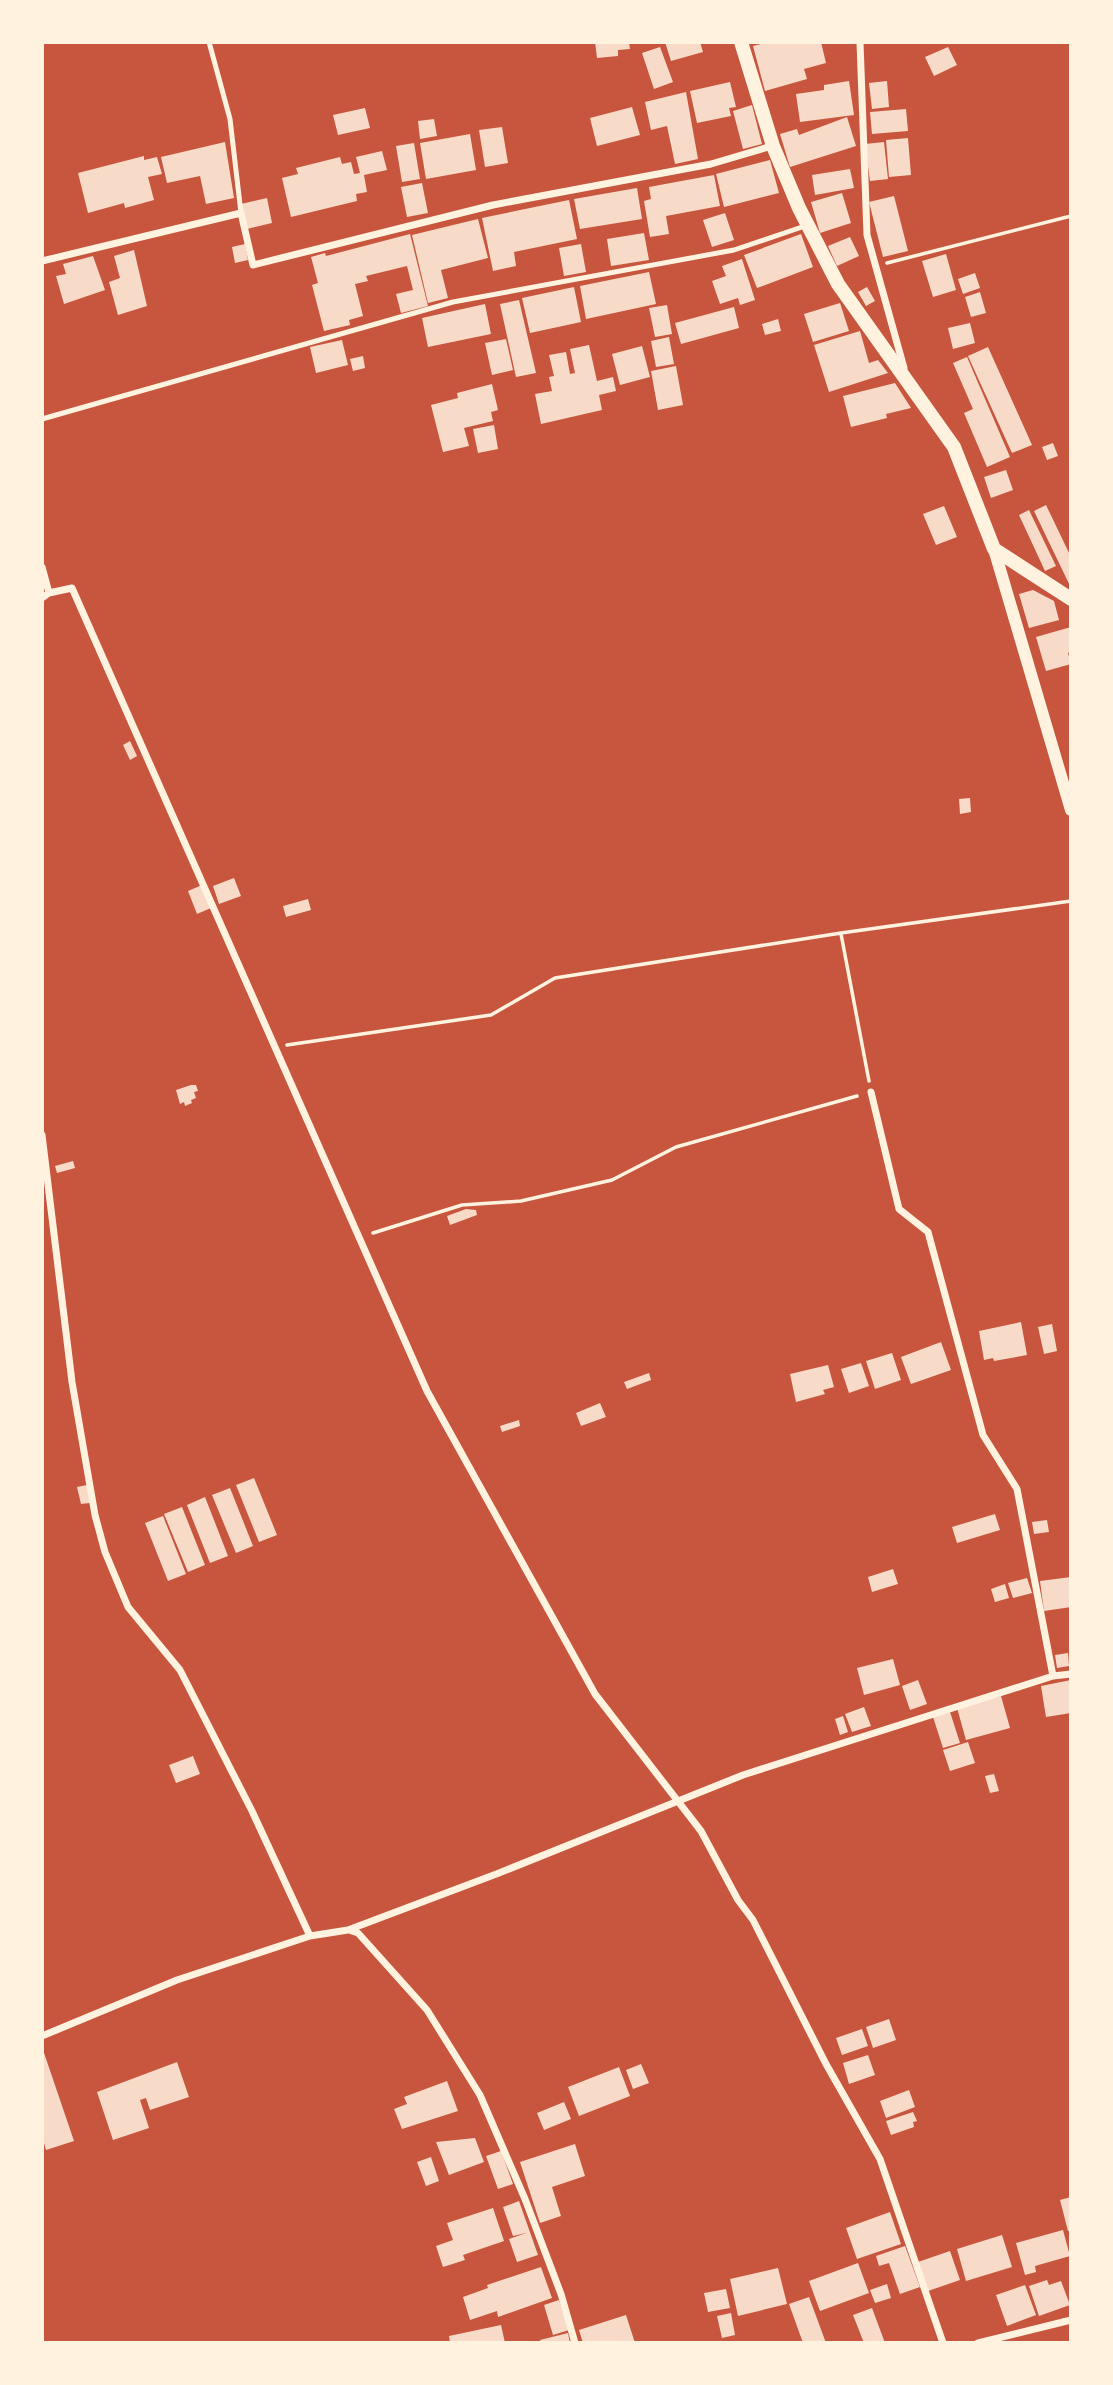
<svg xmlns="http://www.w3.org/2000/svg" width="1113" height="2385" font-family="'Open Sans',sans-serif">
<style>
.building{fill:#f7dbc8}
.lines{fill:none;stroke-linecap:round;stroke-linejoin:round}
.path{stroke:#fff3e0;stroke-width:3.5}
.service{stroke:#fff3e0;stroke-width:5}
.minor{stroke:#fff3e0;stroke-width:7}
.tertiary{stroke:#fff3e0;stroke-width:12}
.secondary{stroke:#fff3e0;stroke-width:14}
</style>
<rect width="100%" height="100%" fill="#c8553d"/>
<path class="building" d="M595,42H629L630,49L618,50V56L597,58Z
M665,42H700L703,52L671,61Z
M769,42H821L826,63L804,69L807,79L765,91L753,46Z
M660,47L673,82L654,89L642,53Z
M948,47L957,65L934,76L925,57Z
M849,81L854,115L800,122L796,94L824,90V85Z
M887,81L889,107L872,109L869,83Z
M730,82L736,107L729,108L731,116L697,123L690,91Z
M686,92L698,159L675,164L667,126L651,130L645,102Z
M752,105L762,144L743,149L733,111Z
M632,107L640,135L597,146L590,118Z
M365,108L370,128L338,135L333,115Z
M906,109L908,131L872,134L870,112Z
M847,117L856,146L790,167L780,134L797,129L799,135Z
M434,119L437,136L420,139L418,121Z
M502,127L508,163L485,167L479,130Z
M470,134L476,170L426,179L420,143Z
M908,138L911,175L889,177L886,140Z
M225,142L234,198L206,204L200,176L167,183L161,157Z
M884,142L888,179L870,181L865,144Z
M414,143L420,179L402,182L396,146Z
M382,151L387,170L364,175L367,192L356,194L357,201L291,217L282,178L298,174L296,168L340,157L342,164L351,162L354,174L360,173L356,157Z
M144,156V160L157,157L162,174L148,177L154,200L125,208L124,203L88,213L78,173Z
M770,160L779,193L724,207L716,174Z
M850,169L854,188L815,195L812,175Z
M714,175L720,206L666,216L669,234L650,237L644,201L651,199L649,187Z
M422,183L428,213L407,217L401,187Z
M637,188L642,219L580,229L574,199Z
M842,193L851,223L820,233L811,202Z
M894,196L908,251L883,257L869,202Z
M267,198L272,223L247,229L241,204Z
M569,200L577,239L514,252L516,266L493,271L482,218Z
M725,213L734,240L712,247L703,220Z
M478,219L488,258L441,270L448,298L428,303L412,235Z
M644,233L649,260L611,266L607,239Z
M410,234L428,306L401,313L396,294L413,290L407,266L366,276L368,281L355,284L363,316L349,320L350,325L324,331L312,285L318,283L311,257L325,253L326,256Z
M801,234L813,267L757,288L744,255Z
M850,237L859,256L837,266L828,246Z
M245,244L248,260L235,263L232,247Z
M581,244L586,272L564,276L559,248Z
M134,250L147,306L118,315L109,282L120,278L114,256Z
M946,254L956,290L933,297L922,261Z
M93,256L105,290L64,304L56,276L66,274L63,264Z
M742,259L755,300L740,305L738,298L720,304L712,281L726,276L722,266Z
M649,272L656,304L586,319L580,286Z
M975,273L980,288L963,294L958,279Z
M574,287L581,322L530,333L522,298Z
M867,287L875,301L866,306L858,292Z
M980,292L986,313L971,317L965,297Z
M519,300L536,373L516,377L500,304Z
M840,303L849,331L813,342L804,314Z
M485,304L491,334L428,347L422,318Z
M667,305L672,334L655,337L649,308Z
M734,307L739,328L681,344L675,323Z
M778,319L781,331L765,335L762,324Z
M970,323L975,343L953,349L948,328Z
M860,331L869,363L878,360L888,373L829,392L814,345Z
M669,337L674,364L656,367L651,341Z
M506,339L513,370L492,375L485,343Z
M342,340L348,365L316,373L310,347Z
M589,345L597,381L613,377L616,391L599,395L602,410L541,424L535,394L552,391L549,377L554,376L549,355L566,352L570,374L575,373L570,349Z
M642,346L650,377L620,385L612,354Z
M988,347L1032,445L1012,453L968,356Z
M363,356L365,368L353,371L350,359Z
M967,357L1010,457L987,467L964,413L973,409L953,363Z
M676,366L683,405L658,410L651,371Z
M895,383L911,408L886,414L887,418L851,427L843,396Z
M492,384L498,410L491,412L493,421L464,428L469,446L443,452L431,405L458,398L457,393Z
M494,425L498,449L478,453L473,429Z
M1053,443L1058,456L1047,460L1042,447Z
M1006,470L1013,490L991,498L984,477Z
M1046,505L1071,557V588L1034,511Z
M944,506L957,537L936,545L923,514Z
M1029,510L1056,566L1045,571L1019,515Z
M1033,590L1054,601L1059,620L1029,628L1019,594Z
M1071,627V652L1068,653L1071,664L1046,671L1036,637Z
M130,741L137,756L130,760L123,745Z
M970,798L971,812L960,814L959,799Z
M234,878L241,896L219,904L213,886Z
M202,885L211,908L197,914L188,891Z
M308,899L311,910L286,917L283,906Z
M191,1085H196L198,1091L194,1092L196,1098L191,1100L192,1103L185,1106L184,1102L180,1104L176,1090Z
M73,1161L75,1168L57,1173L55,1166Z
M466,1209L476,1210L477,1215L450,1225L447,1216Z
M1021,1322L1027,1355L994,1361L993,1358L984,1360L979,1331Z
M1052,1324L1057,1351L1044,1354L1038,1327Z
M941,1342L951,1370L911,1384L901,1357Z
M892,1353L901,1380L875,1389L866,1361Z
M861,1363L869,1386L849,1393L841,1369Z
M828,1365L834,1387L823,1390L825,1394L796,1402L790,1374Z
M649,1373L651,1380L627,1389L624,1382Z
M600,1403L606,1417L581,1426L576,1413Z
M519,1420L520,1426L502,1432L500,1426Z
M254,1478L277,1535L259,1542L236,1485Z
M87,1485L90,1503L81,1504L77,1487Z
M230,1488L253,1546L236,1553L212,1495Z
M205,1497L228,1556L210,1563L187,1505Z
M182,1507L205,1565L188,1572L164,1514Z
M995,1514L1000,1530L957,1543L952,1527Z
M163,1516L186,1574L168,1581L145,1523Z
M1047,1520L1049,1532L1034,1534L1032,1522Z
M893,1569L898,1584L872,1592L868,1577Z
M1071,1577V1607L1044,1611L1040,1581Z
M1027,1578L1032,1593L1013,1598L1008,1583Z
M1005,1584L1009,1598L995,1602L991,1589Z
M1068,1653L1069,1666L1057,1668L1055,1655Z
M893,1659L900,1685L864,1695L857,1668Z
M918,1680L927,1704L910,1710L902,1686Z
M1071,1680V1713L1046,1717L1041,1686Z
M1001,1696L1010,1728L966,1740L957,1708Z
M864,1707L871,1726L852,1732L845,1714Z
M950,1712L960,1743L943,1748L933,1717Z
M843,1716L848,1732L840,1735L835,1719Z
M968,1742L975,1763L950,1771L943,1750Z
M193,1756L200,1774L176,1783L169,1765Z
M994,1774L999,1791L990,1793L985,1776Z
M889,2019L896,2040L873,2048L866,2027Z
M862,2029L868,2046L842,2055L836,2038Z
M42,2047L74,2141L46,2150L42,2136Z
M868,2055L875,2075L849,2084L843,2063Z
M177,2062L189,2097L150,2110L146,2098L140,2100L149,2128L113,2140L97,2092Z
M641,2064L649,2083L633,2089L626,2070Z
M619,2067L630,2096L579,2116L568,2087Z
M447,2081L458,2111L402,2129L394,2109L407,2104L404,2097Z
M909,2090L915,2107L886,2118L880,2101Z
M564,2102L571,2119L544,2130L537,2113Z
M913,2112L917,2121L913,2122L914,2127L891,2135L886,2121Z
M475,2138L484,2162L449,2175L436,2142Z
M575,2144L585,2176L552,2187L561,2216L540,2223L520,2162Z
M501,2151L513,2184L498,2189L486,2156Z
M431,2157L439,2181L426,2186L417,2162Z
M1071,2197V2231H1068L1060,2200Z
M519,2201L538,2255L517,2262L509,2239L526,2233L513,2236L503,2207Z
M493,2208L504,2241L463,2255L465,2260L443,2267L436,2246L453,2240L447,2223Z
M890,2212L901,2244L857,2259L846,2228Z
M1063,2230L1070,2256L1035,2266L1036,2272L1025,2275L1016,2243Z
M1002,2235L1012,2267L966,2281L957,2249Z
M905,2246L920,2287L900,2294L889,2263L879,2266L876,2256Z
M950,2251L960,2280L928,2291L918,2262Z
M858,2263L869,2293L820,2311L809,2281Z
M541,2267L552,2298L498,2317L497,2311L470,2320L463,2297L488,2288L487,2285Z
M778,2268L787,2304L738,2316L730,2279Z
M1047,2280L1049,2285L1061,2281L1070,2305L1039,2316L1029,2286Z
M887,2284L891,2298L875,2303L870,2290Z
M1025,2285L1036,2315L1007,2326L996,2295Z
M726,2289L730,2308L708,2312L704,2293Z
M809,2297L826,2343H803L789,2304Z
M559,2300L569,2330L553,2335L544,2305Z
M872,2308L885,2343H864L853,2315Z
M731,2313L735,2335L722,2338L717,2316Z
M626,2315L635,2343H583L579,2330Z
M501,2325L505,2343H450L449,2336Z
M568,2333L570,2343H541L540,2340Z"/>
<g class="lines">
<path class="path" d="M887,263L1071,216
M841,934L869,1081
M287,1045L491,1015L555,978L841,933L1071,901
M373,1233L462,1205L521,1201L612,1180L676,1147L857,1096"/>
<path class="service" d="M209,42L230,119L241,213
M42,419L453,302L734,250L805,226"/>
<path class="minor" d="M860,42L867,235L904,368
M42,261L241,213L253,265L493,205L711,164L772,146
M42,567L49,593
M42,598L49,593L72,588L427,1391L595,1694L701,1831L738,1900L753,1920L826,2064L880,2159L943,2343
M871,1092L899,1209L928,1232L983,1435L1017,1489L1053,1676
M42,1135L72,1382L95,1515L105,1552L128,1607L180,1670L252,1811L310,1936
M349,1930L358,1933L427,2010L480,2095L525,2199L561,2294L575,2343
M42,2036L177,1980L310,1936L348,1930L499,1873L743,1775L1053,1676L1071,1674
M978,2343L1071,2320"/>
<path class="tertiary" d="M994,549L1071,810"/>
<path class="secondary" d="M741,42L773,146L799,208L838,284L954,447L994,549L1071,599"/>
</g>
<rect width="1113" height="2385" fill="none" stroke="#fff3e0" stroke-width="88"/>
</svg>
